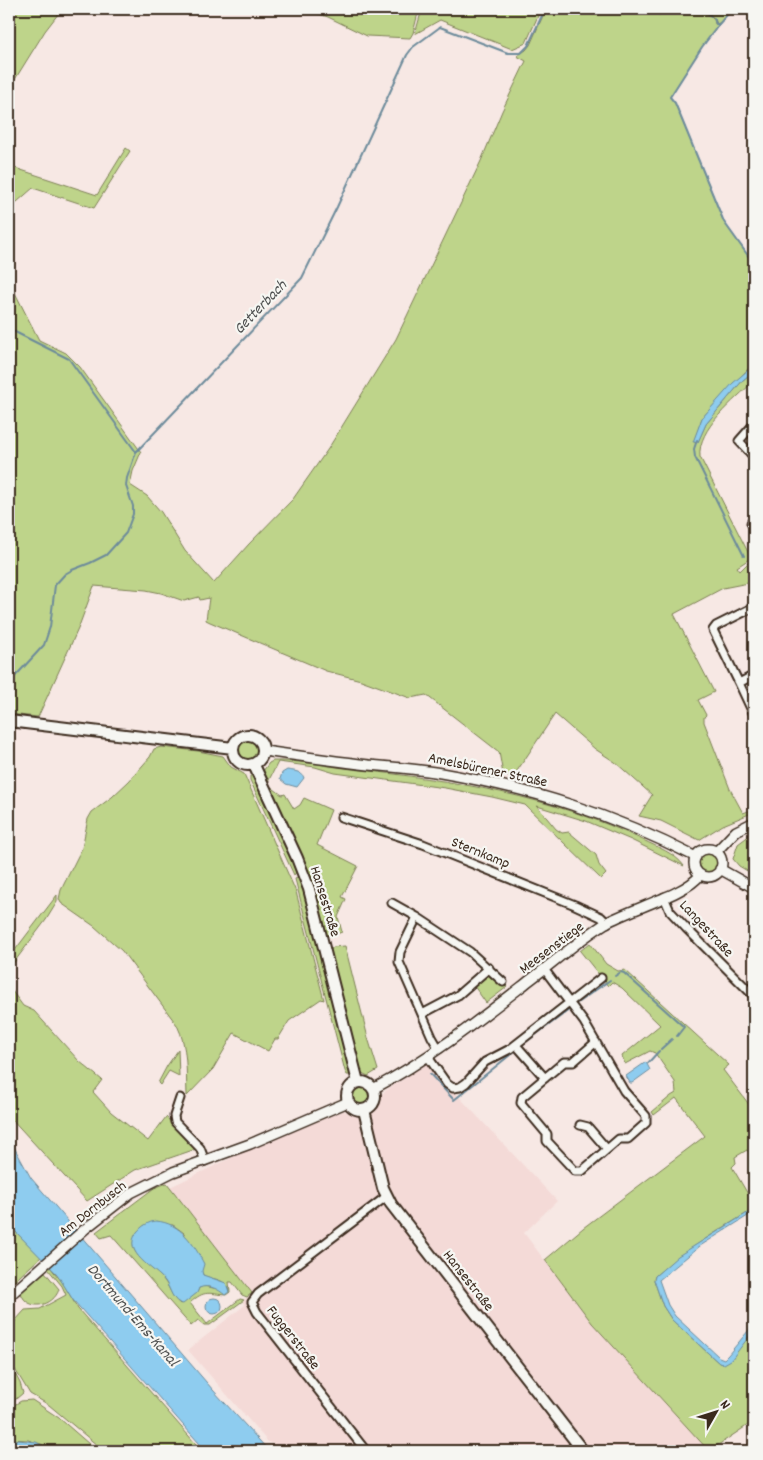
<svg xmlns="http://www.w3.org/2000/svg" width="763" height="1460" font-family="Dekko,sans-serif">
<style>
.built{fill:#f4dad7}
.green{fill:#bed48a;stroke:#7c7f54;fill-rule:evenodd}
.water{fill:#8eccef;stroke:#6d8b9b}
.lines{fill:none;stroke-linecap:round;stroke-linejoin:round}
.stream{stroke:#6d8b9b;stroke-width:2}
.minor-casing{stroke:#3b2a1e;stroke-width:11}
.tertiary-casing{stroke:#3b2a1e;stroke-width:12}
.secondary-casing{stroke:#3b2a1e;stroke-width:14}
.minor{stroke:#f6f6f2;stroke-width:7}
.tertiary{stroke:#f6f6f2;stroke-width:9}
.secondary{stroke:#f6f6f2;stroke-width:10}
.labels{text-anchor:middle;stroke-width:4.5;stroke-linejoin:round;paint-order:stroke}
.street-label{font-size:15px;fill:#3b2a1e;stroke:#f6f6f2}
.water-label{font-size:16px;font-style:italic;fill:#505252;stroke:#f6f6f2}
</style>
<rect width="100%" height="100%" fill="#f7e8e4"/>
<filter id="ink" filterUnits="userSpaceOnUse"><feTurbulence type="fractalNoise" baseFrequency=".02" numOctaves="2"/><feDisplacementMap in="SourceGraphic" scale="10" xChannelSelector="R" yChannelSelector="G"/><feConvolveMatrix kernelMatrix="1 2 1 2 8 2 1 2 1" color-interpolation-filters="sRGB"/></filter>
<g filter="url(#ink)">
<path class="built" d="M431,1061L447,1084L557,1201L524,1233L592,1323L709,1451H287L285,1449L268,1442L188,1350L245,1305L242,1301L252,1293L170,1187L252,1148L343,1111L360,1115L370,1113L376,1108L381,1095L385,1091Z"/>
<path class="green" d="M9,9H62L45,31L9,89Z
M305,9H419L413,33L410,38L367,36L328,17Z
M422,9H541L526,43L512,49L440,20L415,34Z
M546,9H650L659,15L664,13L666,9H701L704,11L703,9H731C725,13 724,21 717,24L715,19L707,12L714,19L715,24L719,25L702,47L670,97L675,103L724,222L754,264V365L748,369L702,418L694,442H698L706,424L743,380L754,371V381C735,400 697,428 700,457L751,558L737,567L740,571L754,557V580L753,582L723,588L674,614L714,692L698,700L706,715L704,717V722L730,789L743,813L754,809V812L723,825L699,840L661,821L639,816L652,795L615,762L595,749L555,714L513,777L503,774L499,752L426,695L410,698L361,680L326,671L210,622L206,620L209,598L200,600L199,597L184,601L161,593L146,590L94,586L78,629L38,717L9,714V281L39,340L66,353L80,367L141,452L133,471L130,485L147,496L161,512L185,551L214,583L249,544L293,499L328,449L396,339L481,161L502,111L526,61L517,56L526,50L530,45Z
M126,148L130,151L94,208L33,188L9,209V166L97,195Z
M236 750a12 12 0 1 1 24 0a12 12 0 1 1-24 0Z
M161,747L198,751L223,756L231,767L244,774L296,892L324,1000L321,999L289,1021L278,1039H275L268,1051L234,1033L213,1069L187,1096C186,1072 188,1047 177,1025L122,951L94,926L61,903L59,899L61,890L82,848L88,819L92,812L112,797L129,781L150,757L154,749Z
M273,761C299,760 326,766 352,769C452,780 552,796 643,840C657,847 675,853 684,866L631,840L586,821L537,806L556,829L562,833L569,832L596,855L599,865L606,874L601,879L525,805L492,797L445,788L335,773L315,767L278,762L268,782L270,786L282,795L285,794L294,809L300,805L304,798L331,810L317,845L358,866L342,897L346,899L338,917L342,932L331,936L324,934L265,780L263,771L269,763Z
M253,775L298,870L294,875L250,780V776Z
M754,832V875L739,866L733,859L738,844Z
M699 863a9 9 0 1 1 18 0a9 9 0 1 1-18 0Z
M297,878L302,881L350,1075H347L345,1071L295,879Z
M57,895V902L46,920L9,969V958Z
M590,943L606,964L618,971L625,970L729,1065L723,1070L754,1111V1158L747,1150L735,1157L736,1163L732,1167L752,1201L754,1202V1212H749C716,1232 684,1251 655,1276L654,1280L663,1306L672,1320L719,1363L724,1364L754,1330V1421L709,1451L592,1323L545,1260L583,1228L705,1136L676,1098L654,1115L652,1112L671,1096L676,1093L675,1082L655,1053L650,1051L625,1064L622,1056L660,1025L622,988L612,982L608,986L580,951Z
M345,946L368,1038L378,1070L368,1076L360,1072L329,952L333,947Z
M490,974L493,975L507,987L486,1003L474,986Z
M9,987L23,1006L34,1011L79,1061L102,1080L93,1092L111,1112L148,1141L166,1117L196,1149L135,1170L87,1201L9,1116Z
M178,1050L179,1076L169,1071L160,1085L158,1083L167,1066Z
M352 1095a9 9 0 1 1 18 0a9 9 0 1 1-18 0Z
M167,1183L252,1293L247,1297L242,1295L232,1282H229L230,1292L226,1295C209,1294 205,1289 190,1303L207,1324L240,1299L244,1300L210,1325H204L198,1320L191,1326L111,1235L101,1238L96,1232L154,1188ZM145,1225H173L184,1233L203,1275C215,1281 224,1277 229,1291L203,1286L199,1288C197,1295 187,1299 180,1304C171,1297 170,1287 163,1279C148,1261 116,1250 145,1225Z
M9,1225L41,1257L9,1286Z
M50,1267L63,1283L78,1309L202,1451H104L49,1405L30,1394L13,1366L9,1351L11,1332L15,1321L25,1310L40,1309L66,1295L62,1286L48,1269Z
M45,1272L59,1289C54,1307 27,1312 21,1293Z
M9,1363L20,1383L23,1393L9,1405Z
M32,1400L59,1418L97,1451H51L41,1444L28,1440L9,1439V1408L21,1401Z
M9,1443L30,1445L43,1451L28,1450L26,1451H9Z"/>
<path class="water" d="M754,365V371L743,380L706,424L698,442H693L702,418L733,383Z
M287,770C293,771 302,771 304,778L297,787L286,784L280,779L282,773Z
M646,1062L650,1070L632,1083H630L626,1076Z
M9,1138L31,1178L213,1390L269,1451H206L73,1300L57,1274L9,1225Z
M749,1212H754V1215L751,1214L700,1246L659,1280L668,1305L675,1316L719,1357L724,1359L728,1355L754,1324V1330L731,1360L724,1364L719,1363L672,1320L663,1306L654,1280L655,1276L678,1256Z
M156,1221C181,1223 194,1244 204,1264L202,1271L203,1275L226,1283L229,1292L225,1295C218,1289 209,1284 199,1288L197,1293L183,1304C172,1302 171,1289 165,1281C155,1268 121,1253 137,1232C142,1226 148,1222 156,1221Z
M206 1306a8 8 0 1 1 16 0a8 8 0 1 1-16 0Z
M9,1439L36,1442L51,1451H43L30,1445L9,1443Z"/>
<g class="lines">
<path class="stream" d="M651,9L659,14L663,13L665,9
M702,9L711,16
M714,18L716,24H719L732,9
M720,23L702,47L670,97L675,103L724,222L754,264
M9,329L69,359L136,452
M697,440L694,449L695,457L744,556
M749,570L754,565
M9,683L44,645L50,627L55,585L65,574L72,570L90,563L106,555L126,533L133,514V506L126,486L127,478L136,452L302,278L337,207L407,55L413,47L440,27L508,53H521L528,46L545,9
M615,976L621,972L624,973L684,1027L677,1036
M577,1003L610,980
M522,1045L569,1010
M661,1049L672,1039
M648,1063L659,1051
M430,1074L454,1100L515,1051"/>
<defs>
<path id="minor" d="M754,424L739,441L754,457
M751,523L754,520
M754,675L739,683L754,715
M739,683L713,630L716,626L754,607
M341,817L423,844L575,905L601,917L607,923
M664,897L670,911L686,928L754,996
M392,903L417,917L400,952L399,962L432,1037L439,1049
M417,917L470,952L503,982
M544,969L584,1022L624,1091L646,1116V1123L628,1139H619L582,1171H575L547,1141V1134L521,1103L522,1097L564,1062H573L596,1042
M422,1014L458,995L489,968
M516,1045L545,1078
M428,1057L447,1084L453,1088L460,1087L466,1083L485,1062L510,1049L601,978
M180,1098L174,1116L175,1122L200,1148L205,1161
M580,1125L588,1127L607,1149
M366,1451L257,1312L252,1302L258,1294L387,1196
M568,1451L577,1444"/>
<path id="tertiary" d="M264,751C299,756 334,761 369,765C393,767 417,769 441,773C533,789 612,814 696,857
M694 863a14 14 0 1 1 28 0a14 14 0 1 1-28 0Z
M716,852L736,831L754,822
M720,869L754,888
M373,1089C430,1059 480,1019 530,980C555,961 579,940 606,923C630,909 687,894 700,875
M9,1296L85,1229L131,1193L173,1172L250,1144L348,1102"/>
<path id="secondary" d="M9,721L233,748
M233 750a15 15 0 1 1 30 0a15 15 0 1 1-30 0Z
M254,765L297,858L309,889L358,1082
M347 1096a14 14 0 1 1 28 0a14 14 0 1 1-28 0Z
M364,1110L383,1188L391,1204L583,1451"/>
</defs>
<use href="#minor" class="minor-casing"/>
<use href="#tertiary" class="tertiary-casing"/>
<use href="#secondary" class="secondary-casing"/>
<use href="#minor" class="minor"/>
<use href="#tertiary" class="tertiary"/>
<use href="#secondary" class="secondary"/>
</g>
</g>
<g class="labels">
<g class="street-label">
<text transform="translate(488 769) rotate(12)" y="5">Amelsbürener Straße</text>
<text transform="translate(481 852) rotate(22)" y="5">Sternkamp</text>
<text transform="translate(326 901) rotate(73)" y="5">Hansestraße</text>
<text transform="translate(707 928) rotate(47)" y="5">Langestraße</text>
<text transform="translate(551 947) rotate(-37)" y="5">Meesenstiege</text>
<text transform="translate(92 1208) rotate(-38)" y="5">Am Dornbusch</text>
<text transform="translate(469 1280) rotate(52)" y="5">Hansestraße</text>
<text transform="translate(294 1337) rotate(52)" y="5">Fuggerstraße</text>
</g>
<g class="water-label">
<text transform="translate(259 306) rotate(-46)" y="6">Getterbach</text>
<text transform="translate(134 1314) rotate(49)" y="6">Dortmund-Ems-Kanal</text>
</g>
</g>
<rect width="763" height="1460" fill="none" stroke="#f6f6f2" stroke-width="30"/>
<rect x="15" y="15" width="733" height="1430" fill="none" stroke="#3b2a1e" stroke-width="2" filter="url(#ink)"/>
<g transform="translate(716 1412) rotate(51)" stroke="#f6f6f2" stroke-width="4" paint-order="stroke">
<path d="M0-4L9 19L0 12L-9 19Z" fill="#3b2a1e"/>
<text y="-8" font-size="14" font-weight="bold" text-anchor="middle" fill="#3b2a1e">N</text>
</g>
</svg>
